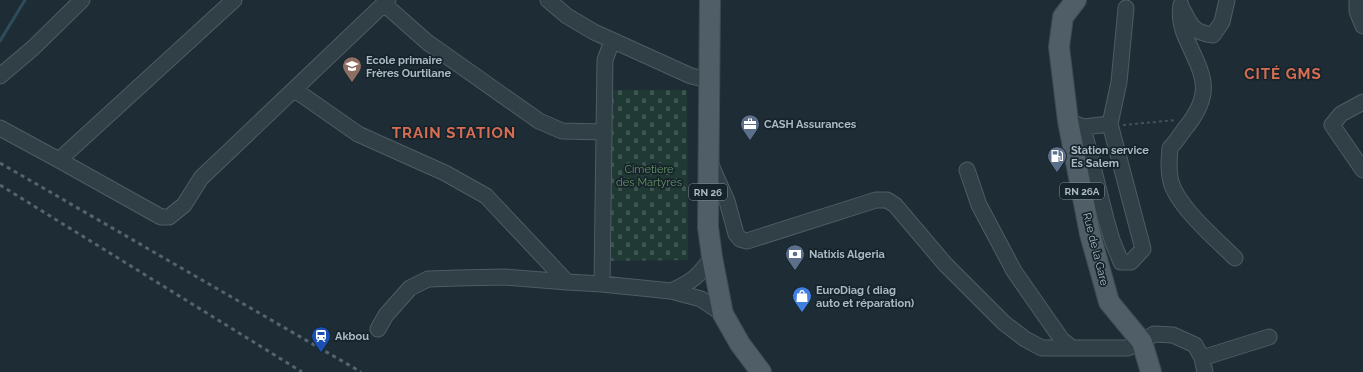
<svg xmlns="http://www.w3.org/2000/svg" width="1363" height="372" font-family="Raleway,sans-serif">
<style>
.cemetery{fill:url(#cemetery-stones)}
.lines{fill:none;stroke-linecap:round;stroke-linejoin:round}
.stream{stroke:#2e4c5c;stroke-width:3}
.minor-casing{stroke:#4e5c64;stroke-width:17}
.major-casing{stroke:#3d4a52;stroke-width:22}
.path{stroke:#3f5553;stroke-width:2;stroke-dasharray:3 3;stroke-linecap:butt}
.minor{stroke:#313f46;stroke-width:15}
.major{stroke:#4f5e67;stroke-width:20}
.rail{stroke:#52646e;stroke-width:3;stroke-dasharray:4 4;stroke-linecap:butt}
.labels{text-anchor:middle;stroke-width:3.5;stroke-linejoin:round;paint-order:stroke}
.shield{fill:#17232a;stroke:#7e8d96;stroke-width:1}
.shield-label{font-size:10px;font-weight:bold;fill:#aabac4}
.poi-label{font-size:11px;font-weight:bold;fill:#aabac4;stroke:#17232a;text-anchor:start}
.park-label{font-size:11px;fill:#629462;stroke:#17232a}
.street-label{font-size:11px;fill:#aabac4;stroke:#17232a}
.district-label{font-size:15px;font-weight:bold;letter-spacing:1px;fill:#d76d52;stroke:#17232a}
</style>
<defs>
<pattern id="cemetery-stones" width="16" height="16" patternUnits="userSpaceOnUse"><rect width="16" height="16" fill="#203935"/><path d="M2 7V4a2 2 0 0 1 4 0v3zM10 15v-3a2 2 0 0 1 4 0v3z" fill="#3e5451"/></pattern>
</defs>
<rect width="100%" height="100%" fill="#1e2d35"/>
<path class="cemetery" d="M610,90H687L688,260L611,261Z"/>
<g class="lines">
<path class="stream" d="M0,41L25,0"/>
<defs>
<path id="minor" d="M234,0L59,160L161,217H169L184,205L201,178L388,0
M548,0L567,16L594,32L691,76L709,80
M1357,0V11L1363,26
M384,4L427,42L539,121L562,131L604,132
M1181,5C1179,17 1181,27 1186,38C1202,74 1215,90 1187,126C1181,133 1177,141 1170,148C1169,159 1168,170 1171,182C1178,207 1216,239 1235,258
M1183,10C1191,26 1194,33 1213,35L1222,22L1227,0
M0,76L33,48L82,0
M295,90L358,134L445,173L486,196L567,282
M1363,102L1341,114L1332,125L1363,170
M1068,121L1083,127L1106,219L1112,240L1121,262H1131L1143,249L1110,124
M1083,127L1110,124L1119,82L1126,8
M0,128L59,160
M710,163L727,201L736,234L740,239L747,241L876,200H887L895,205L945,264L1004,323L1025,339L1042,348H1127L1142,342L1154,334L1173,335L1195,345L1202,358L1205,372
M967,170L979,205L1014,271L1062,340L1072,348
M602,284L605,60L612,41
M671,291C692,282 699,276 712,257
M378,329L386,315L410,288L428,279L457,278L505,277L567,282L602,284L671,291L701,299L723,314
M1202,358L1269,337"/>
<path id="major" d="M710,0L708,227L712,257L723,314L740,344L761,372
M1076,0L1063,17L1059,47L1068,121L1090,234L1109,302L1142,342L1151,372"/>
</defs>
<use href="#minor" class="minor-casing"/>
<use href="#major" class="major-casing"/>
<path class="path" d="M1123,125L1176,120"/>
<use href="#minor" class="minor"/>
<use href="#major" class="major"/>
<path class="rail" d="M0,163L361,372
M0,185L302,372"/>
</g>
<defs>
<symbol id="school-pin" viewBox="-11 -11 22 30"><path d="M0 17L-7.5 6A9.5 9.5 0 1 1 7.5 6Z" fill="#8d6e63" stroke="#17232a"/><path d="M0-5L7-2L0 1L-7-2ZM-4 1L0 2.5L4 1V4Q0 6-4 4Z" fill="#fff"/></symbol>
<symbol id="office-pin" viewBox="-11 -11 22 30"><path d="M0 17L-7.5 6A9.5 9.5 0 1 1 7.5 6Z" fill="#5c6f8a" stroke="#17232a"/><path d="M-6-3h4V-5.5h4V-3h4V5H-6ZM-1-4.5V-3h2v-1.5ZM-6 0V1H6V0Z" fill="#fff"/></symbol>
<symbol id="fuel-pin" viewBox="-11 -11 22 30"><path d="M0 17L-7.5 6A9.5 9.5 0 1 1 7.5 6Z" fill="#5c6f8a" stroke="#17232a"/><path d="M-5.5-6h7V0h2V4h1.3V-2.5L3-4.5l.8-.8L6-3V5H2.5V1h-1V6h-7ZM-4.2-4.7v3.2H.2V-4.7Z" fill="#fff"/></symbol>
<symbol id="bank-pin" viewBox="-11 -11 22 30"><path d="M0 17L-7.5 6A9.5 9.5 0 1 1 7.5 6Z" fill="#5c6f8a" stroke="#17232a"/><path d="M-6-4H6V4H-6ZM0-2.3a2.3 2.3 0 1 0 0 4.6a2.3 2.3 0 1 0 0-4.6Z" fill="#fff"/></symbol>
<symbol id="shop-pin" viewBox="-11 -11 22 30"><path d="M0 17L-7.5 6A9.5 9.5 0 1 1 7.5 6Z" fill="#3f7fe0" stroke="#17232a"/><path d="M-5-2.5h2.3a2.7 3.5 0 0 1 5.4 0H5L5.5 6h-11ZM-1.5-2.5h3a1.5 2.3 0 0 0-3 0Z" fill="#fff"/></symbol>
<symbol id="station-pin" viewBox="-11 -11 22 30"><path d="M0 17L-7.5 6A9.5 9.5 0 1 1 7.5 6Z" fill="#1a4fb4" stroke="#17232a"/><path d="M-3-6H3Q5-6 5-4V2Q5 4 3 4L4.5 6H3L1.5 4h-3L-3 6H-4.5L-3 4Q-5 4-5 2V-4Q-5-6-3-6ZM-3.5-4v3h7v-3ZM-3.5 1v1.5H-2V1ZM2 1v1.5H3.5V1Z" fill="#fff"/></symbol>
</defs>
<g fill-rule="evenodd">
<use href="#school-pin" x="341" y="55" width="22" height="30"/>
<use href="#office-pin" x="739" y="113" width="22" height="30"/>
<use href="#fuel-pin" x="1046" y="145" width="22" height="30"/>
<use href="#bank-pin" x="784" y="243" width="22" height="30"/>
<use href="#shop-pin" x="791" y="285" width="22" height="30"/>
<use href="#station-pin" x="310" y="325" width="22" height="30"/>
</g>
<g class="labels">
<g class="shield">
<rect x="1060" y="183" width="44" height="16" rx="3"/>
<rect x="689" y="184" width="38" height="16" rx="3"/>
</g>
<g class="shield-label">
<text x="1082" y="195">RN 26A</text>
<text x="708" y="196">RN 26</text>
</g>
<g class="poi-label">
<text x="366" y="64">Ecole primaire<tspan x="366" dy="13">Frères Ourtilane</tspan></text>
<text x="764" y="128">CASH Assurances</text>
<text x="1071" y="154">Station service<tspan x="1071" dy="13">Es Salem</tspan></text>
<text x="809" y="258">Natixis Algeria</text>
<text x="816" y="294">EuroDiag ( diag<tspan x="816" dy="13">auto et réparation)</tspan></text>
<text x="335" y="340">Akbou</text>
</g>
<g class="park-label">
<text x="649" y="173">Cimetière<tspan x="649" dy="13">des Martyres</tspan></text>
</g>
<g class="street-label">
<text transform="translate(1096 249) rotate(76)" y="4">Rue de la Gare</text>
</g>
<g class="district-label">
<text x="1283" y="79">CITÉ GMS</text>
<text x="454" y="138">TRAIN STATION</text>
</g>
</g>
</svg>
